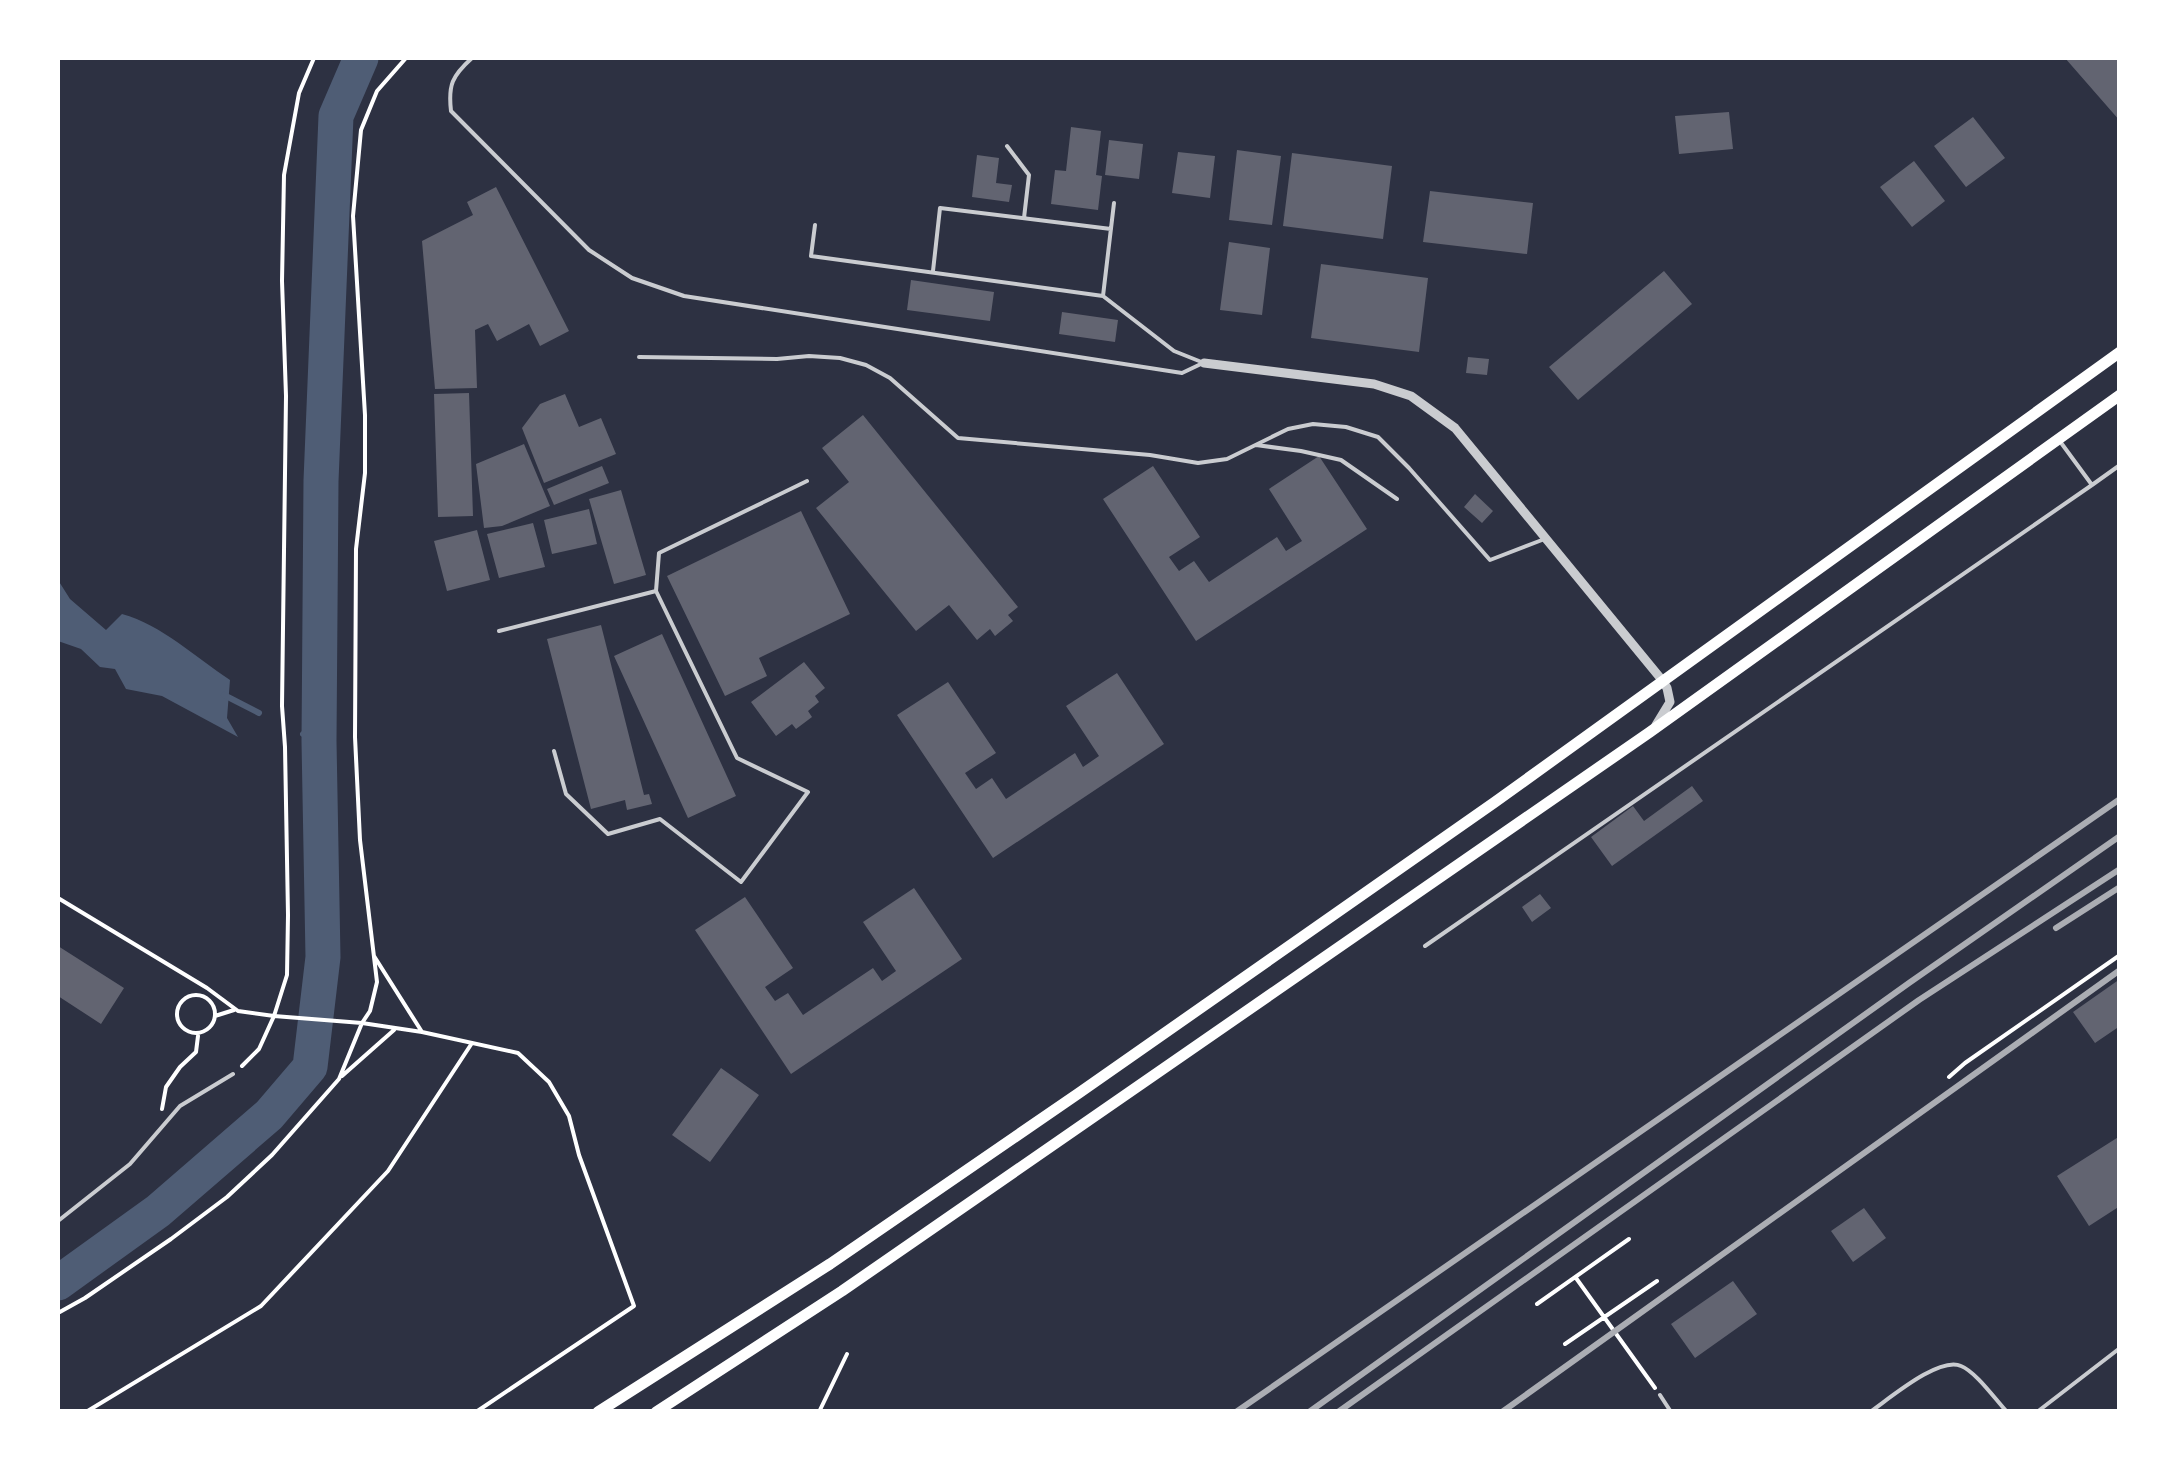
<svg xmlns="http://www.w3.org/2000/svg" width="2177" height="1469" font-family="'Work Sans',sans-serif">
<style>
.water{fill:#4f5d75}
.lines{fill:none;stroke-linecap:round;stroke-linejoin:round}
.stream{stroke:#4f5d75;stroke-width:6}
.river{stroke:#4f5d75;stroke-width:35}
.building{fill:#626471}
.path{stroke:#fff;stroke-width:4}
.service{stroke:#caccd0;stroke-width:4}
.minor{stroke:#caccd0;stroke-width:9}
.secondary{stroke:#fff;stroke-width:11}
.rail{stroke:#abadb3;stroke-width:6}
</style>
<rect width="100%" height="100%" fill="#2d3142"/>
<path class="water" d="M58,580L70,599L106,630L122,614C162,625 195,657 230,680L227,718L238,737L162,696L126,689L115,669L100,667L81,649L58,641Z"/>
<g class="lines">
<path class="stream" d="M224,695L259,713
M303,734L319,741"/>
<path class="river" d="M58,1283L158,1211L269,1115L310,1067L323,957L319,741L321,481L336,116L361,58"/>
</g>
<path class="building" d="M2065,58H2120V121Z
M1729,112L1733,149L1679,154L1675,116Z
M1973,117L2005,158L1966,187L1934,146Z
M1071,127L1101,131L1096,175L1102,176L1098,210L1051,204L1055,170L1066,171Z
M1109,140L1143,144L1139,179L1105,175Z
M1237,150L1281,156L1272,225L1229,220Z
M1178,152L1215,156L1210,198L1172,193Z
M1292,153L1392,166L1383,239L1283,226Z
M977,155L999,158L996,183L1012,185L1009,202L972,197Z
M1914,161L1945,201L1912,227L1880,187Z
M496,187L569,331L540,346L529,324L497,341L488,324L475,330L477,388L435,389L422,241L473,215L467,202Z
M1430,191L1533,203L1527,254L1423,242Z
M1229,242L1270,248L1262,315L1220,310Z
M1321,264L1428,278L1419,352L1311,338Z
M1664,271L1692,304L1578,400L1549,367Z
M911,280L994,292L990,321L907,310Z
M1062,312L1118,320L1115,342L1059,334Z
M1468,357L1489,359L1487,375L1466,373Z
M469,393L473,516L438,517L434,394Z
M565,394L579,427L601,418L616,454L544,483L522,428L540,404Z
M863,415L1018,607L1008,615L1013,621L995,636L990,629L977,640L949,605L916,631L816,508L849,482L822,448Z
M524,444L550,506L502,526L484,528L476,464Z
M1319,456L1367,529L1196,641L1103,499L1153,466L1200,537L1169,557L1179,571L1194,561L1209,582L1277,537L1286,551L1302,541L1269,489Z
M602,466L609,483L554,505L547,489Z
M621,490L646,575L614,584L589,499Z
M1475,494L1493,511L1482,523L1464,507Z
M589,509L597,544L552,554L544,520Z
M801,511L850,614L759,658L767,676L725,696L667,576Z
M533,523L545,567L499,578L487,534Z
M477,530L490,580L447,591L434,541Z
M601,625L644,795L649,794L652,804L627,810L625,800L591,809L547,639Z
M662,634L736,796L688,818L614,656Z
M804,662L825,688L815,696L819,702L808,711L812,717L796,729L792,724L776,736L751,702Z
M1117,673L1164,744L993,858L897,715L948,682L996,753L965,773L976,789L992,778L1006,799L1075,753L1083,767L1099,756L1066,706Z
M1692,786L1703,801L1612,866L1591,837L1633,806L1644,821Z
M914,888L962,959L791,1074L695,930L745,897L793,968L765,987L775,1001L788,993L803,1015L873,968L882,981L896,971L863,922Z
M1540,894L1551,908L1532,922L1522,907Z
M58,946L124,988L101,1024L58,996Z
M2120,979V1026L2095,1043L2073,1012Z
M721,1068L759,1095L710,1162L672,1135Z
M2120,1136V1206L2089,1226L2057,1176Z
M1864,1208L1886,1238L1853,1262L1831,1231Z
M1733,1281L1757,1314L1695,1358L1671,1324Z"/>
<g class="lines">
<path class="path" d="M58,898L207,988L238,1011L274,1016L362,1023L422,1032L518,1053L549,1082L569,1116L579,1155L634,1306L476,1412
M374,956L422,1032
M177 1014a19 19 0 1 1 38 0a19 19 0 1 1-38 0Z
M215,1016L234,1010
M242,1066L259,1049L274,1016L287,975L288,915L285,747L282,706L286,396L282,281L284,175L299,93L314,58
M342,1076L394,1030
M1949,1077L1965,1063L2120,955
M162,1109L166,1087L180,1067L196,1052L198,1036
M1576,1278L1655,1388
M1537,1304L1629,1239
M58,1313L85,1298L171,1239L227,1197L272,1155L339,1079L362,1023L370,1011L377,982L360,840L355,737L356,549L365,473V415L353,216L361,130L377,91L406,58
M1565,1344L1657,1281
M86,1412L261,1306L388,1171L472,1043
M819,1412L847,1354"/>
<path class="service" d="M472,58C452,76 448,85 451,111L589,250L632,278L684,296L1182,373L1203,363
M1007,146L1029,175L1024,218
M1114,203L1103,296L1174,351L1204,363
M815,225L811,256L1103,296
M933,271L940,208L1111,229
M639,357L777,359L809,356L840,358L866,365L890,378L958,438L1150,455L1198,463L1227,459L1288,429L1313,424L1346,427L1378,437L1409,468L1490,560L1542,540
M2059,440L2092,485L2120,465
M1256,445L1301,451L1341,460L1397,499
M499,631L656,591
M554,751L566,794L608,834L660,819L741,882L808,792L737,758L656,591L659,553L807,481
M1425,946L2092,485
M58,1221L130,1164L180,1106L233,1074
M1660,1395L1671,1412
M1870,1412C1889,1399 1939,1356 1961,1366C1976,1372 1995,1399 2007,1412
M2037,1412L2120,1348"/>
<path class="minor" d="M1204,363L1374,384L1411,396L1455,428L1662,680L1667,688L1670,702L1656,725"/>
<path class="secondary" d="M598,1412L830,1264L1079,1093L1495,802L2120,352
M656,1412L842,1291L1650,732L2120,395"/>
<path class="rail" d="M2056,928L2120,887
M1236,1412L2120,799
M1309,1412L1909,983L2120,836
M1338,1412L1919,1000L2120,869
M1502,1412L2120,970"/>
</g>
<rect width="2177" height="1469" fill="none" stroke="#ffffff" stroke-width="120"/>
</svg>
